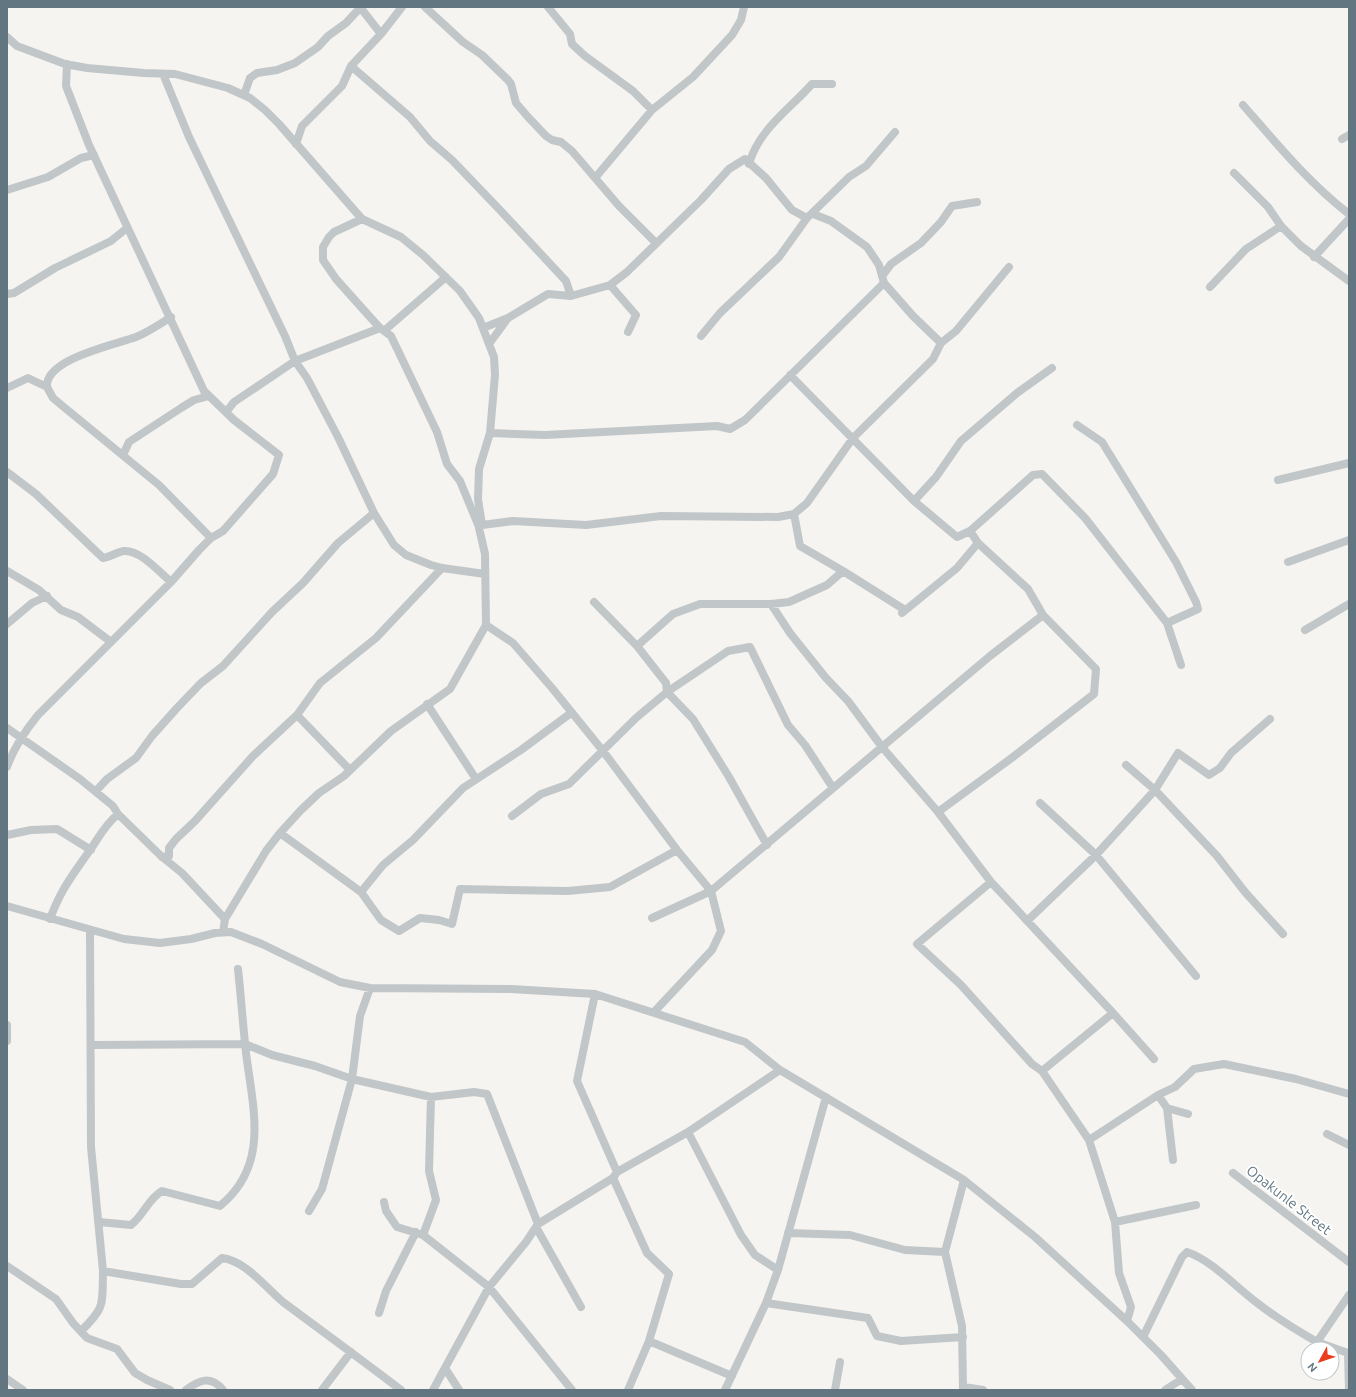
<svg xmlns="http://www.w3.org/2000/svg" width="1356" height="1397" font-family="Ubuntu,sans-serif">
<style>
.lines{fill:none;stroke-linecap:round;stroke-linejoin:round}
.minor{stroke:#c1c6c8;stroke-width:8}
.labels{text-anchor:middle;stroke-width:4;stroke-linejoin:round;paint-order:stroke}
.street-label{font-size:14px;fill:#627682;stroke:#fff}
</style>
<rect width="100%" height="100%" fill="#f5f4f0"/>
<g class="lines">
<path class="minor" d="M360,7L381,34
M425,7L463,42L482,55L508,80L511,84L516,103L528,117L546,136L552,140L561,142L572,151L619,206L656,243
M548,7L570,34L572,44L585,56L633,91L652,110
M7,37L17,46L65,64L87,68L144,73L175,74L228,88L250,98L265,110L279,124L362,219L401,237L423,255L460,291L479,318L494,357L495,375L490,433L479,469L478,499L482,525L479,528L485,554L486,625L450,689L391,731L344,776L319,793L301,810L280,833L266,851L225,919L223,932
M351,66L410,117L430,141L452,160L499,209L566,281L571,296
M163,74L189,137L285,336L295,361L307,378L338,437L374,513L394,545L406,555L431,565L442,568L485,574
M244,95L250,78L257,73L277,70L295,63L318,47L328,36L346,23L360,8
M1243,105C1276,143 1309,183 1349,214
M1342,139L1349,135
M296,144L302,126L342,86L351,66L381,34L402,7
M749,164C759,129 789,110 812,84H832
M1234,173L1268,207L1281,226L1301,246L1349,281
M595,178L652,110L693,77L732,35L741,20L744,7
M7,190L48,177L81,158L94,155
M813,214L831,221L867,247L879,265L884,283L913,316L941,343
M362,219L334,232L329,237L323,247V260L336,279L370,317L380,328L391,336L437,432L447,464L460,481L479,527
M1314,257L1349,219
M882,276L891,264L921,243L941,222L952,206L977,202
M610,285L636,315L628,332
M1210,287L1246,249L1281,226
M7,294L14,293L55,268L111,241L127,228
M171,317C160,324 148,332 136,337C114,345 45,359 47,387L53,398L65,408L159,485L211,538
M483,328L508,318L548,294L571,296L610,285L627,272L701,200L729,169L745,159L766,178L792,210L807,218
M385,330L446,277
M701,336L720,313L779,257L807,218L849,177L866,166L895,132
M489,344L508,318
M790,375L914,501L957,537L970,531L978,543L1028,589L1043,615L1096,669L1094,694L1013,757L938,812
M7,388L28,378L47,387
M226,412L234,402L295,361L380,328
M1077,425L1102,442L1176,562L1196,602L1198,609L1167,623
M490,433L545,435L717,426L730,429L745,420L884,283
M123,455L129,442L181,408L194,400L209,396
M7,472L36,494L103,558C110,557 117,552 124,551C141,550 159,572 171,582
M1278,480L1349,463
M914,501L936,477L961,441L1017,393L1052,368
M794,514L800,546L843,571
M482,525L513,521L586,525L661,516L778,517L794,514L807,503L853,438L933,359L941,343L956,331L1009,267
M970,531L1033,475L1042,474L1085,518L1167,623L1181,665
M1288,562L1349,540
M7,571L39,590L61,610L78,617L111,642
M594,602L637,646L666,683L667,692L693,719L729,777L767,845
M771,604L790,633L826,678L848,701L882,747L938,812L991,882L1113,1013L1154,1059
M902,613L957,568L978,543
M7,624L32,603L47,596
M486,625L513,643L552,688L603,751L677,850L711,891L721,931L712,950L654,1012
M1305,630L1349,604
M637,646L673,614L700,604H771L789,602L827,585L843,571L905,610
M427,704L476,779
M297,715L349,769
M7,728L80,779L113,806L118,814L161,856L182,873L225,919
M1126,765L1155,790L1217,856L1245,892L1283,934
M7,767C14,747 25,731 38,715L171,582L199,550L211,538L223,531L273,474L279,455L234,420L204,391L89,145L66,86L67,64
M96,791L107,779L136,758L152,736L177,708L201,683L223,666L272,612L303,583L338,543L374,513
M1040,803L1096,855L1196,976
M512,816L541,794L569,784L636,718L667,692L728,651L750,647L788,725L805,745L833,788
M280,833L361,892L381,920L399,931L420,918L439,920L452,924L460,889L568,891L610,887L677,850
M7,835L31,830L57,829L91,850
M162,857L169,856V848L176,839L195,821L253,756L297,715L320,683L376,638L442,568
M991,882L917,944L961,985L1032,1064L1042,1071L1089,1140L1115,1222L1119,1273L1131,1307L1127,1321
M361,892L383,865L413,840L463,788L521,750L571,713
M7,906L124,939L160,943L191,939L215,933L231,932L262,944L340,982L370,988L511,989L595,994L745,1042L780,1070L964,1180L1035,1237L1127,1321L1161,1355L1192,1390
M652,918L711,891L990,656L1043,615
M50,919C61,889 72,876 90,850C100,836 104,826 118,814
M1027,921L1096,855L1155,790L1178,753L1209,775L1220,768L1231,753L1270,719
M90,930L91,1147L103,1271
M595,994L577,1081L617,1172
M7,1025V1041
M92,1045L245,1044L272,1055L315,1066L352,1079L431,1097L474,1092L487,1094L538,1224
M1042,1071L1113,1013
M1158,1095L1167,1108L1188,1114
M1167,1108L1173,1160
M688,1132L741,1235L755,1255L778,1270
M1327,1134L1349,1145
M1089,1140L1158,1095L1175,1087L1194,1069L1224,1064L1296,1079L1349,1094
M1233,1173L1349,1262
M613,1178L647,1253L669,1274L649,1341L628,1390
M384,1202L386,1211L397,1227L423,1235L489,1287L572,1390
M309,1211L322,1189L352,1079L360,1016L370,988
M99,1222L131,1225C144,1215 148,1199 162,1191L220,1206C270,1165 253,1109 246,1053C243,1025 241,997 238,969
M1115,1222L1196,1205
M536,1227L581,1307
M788,1233L850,1235L905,1250L945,1252
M423,1235L436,1200L429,1171L431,1097
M7,1266L56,1299L73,1323L87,1338L117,1349L135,1373L147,1380L170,1390
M766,1303L868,1318L877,1336L901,1341L963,1337
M379,1313L386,1291L416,1232
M81,1331C106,1307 102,1304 103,1271L181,1284H192L222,1258C246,1261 265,1287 283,1302C322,1331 362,1360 401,1390
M1143,1337L1182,1257L1187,1252C1211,1260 1235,1286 1256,1302C1275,1317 1296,1330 1317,1342
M649,1341L732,1376
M445,1368L459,1390
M7,1379L23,1390
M964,1387L983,1390
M186,1390C199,1380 211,1375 223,1390
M322,1390L351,1352
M433,1390L489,1287L526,1242L538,1224L613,1178L617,1172L688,1132L780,1070
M725,1390L766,1303L778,1270L826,1097
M835,1390L840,1362
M963,1390L962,1326L945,1252L964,1180
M1165,1390L1182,1379
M1349,1390L1348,1353L1317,1342L1349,1295"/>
</g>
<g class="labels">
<g class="street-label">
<text transform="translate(1289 1200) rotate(38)" y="5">Opakunle Street</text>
</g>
</g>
<rect width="1356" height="1397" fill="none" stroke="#627682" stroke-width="16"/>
<g transform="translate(1320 1361) rotate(230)"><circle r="19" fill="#ffffff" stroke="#c0c8cd"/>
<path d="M0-3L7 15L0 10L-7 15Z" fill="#e83e1d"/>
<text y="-6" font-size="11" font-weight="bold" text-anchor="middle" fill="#627682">N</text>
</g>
</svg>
